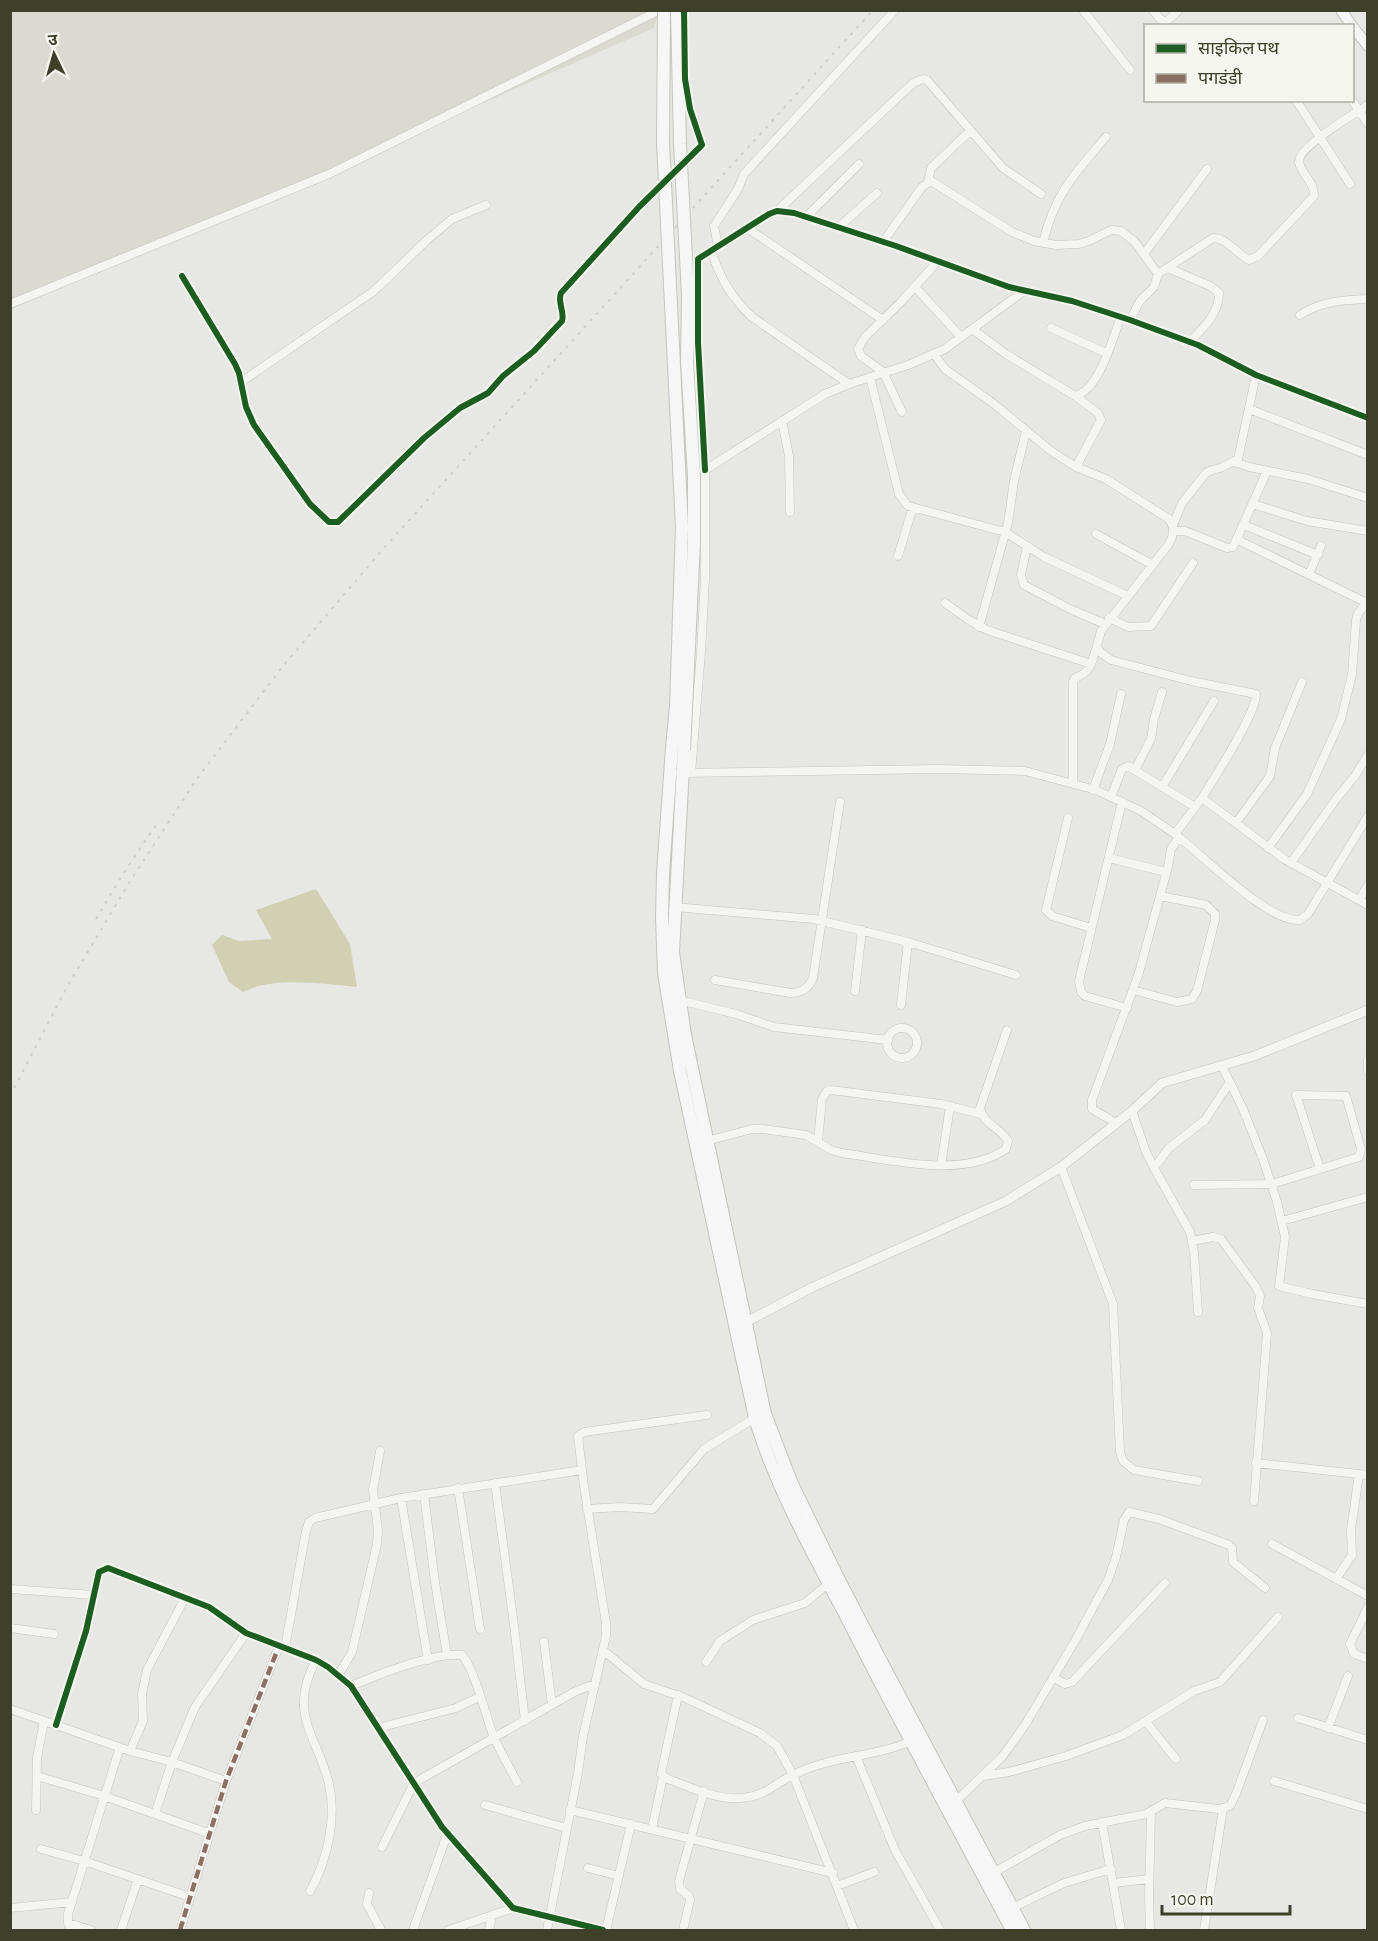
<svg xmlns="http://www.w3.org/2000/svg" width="1378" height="1941" font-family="'Alegreya Sans','Noto Sans Devanagari',sans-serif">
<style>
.built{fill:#dadad1}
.water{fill:#d1d0b2}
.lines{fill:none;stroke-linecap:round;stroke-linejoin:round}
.minor-casing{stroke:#c5c5c1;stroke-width:9}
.tertiary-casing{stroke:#c5c5c1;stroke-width:10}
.secondary-casing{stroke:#c5c5c1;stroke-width:12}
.primary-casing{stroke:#c4c5be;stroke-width:14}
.trunk-casing{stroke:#bcbcb5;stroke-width:14}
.minor{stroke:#f4f4f1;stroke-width:8}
.tertiary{stroke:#f4f4f1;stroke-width:9}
.secondary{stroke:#f6f6f6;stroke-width:10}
.primary{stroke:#f6f6f6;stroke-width:12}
.trunk{stroke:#f6f6f6;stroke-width:12}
.rail{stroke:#cfcfcb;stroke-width:2;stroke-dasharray:3 6;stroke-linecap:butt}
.primary-bridge-casing{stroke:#c4c5be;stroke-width:14;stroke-linecap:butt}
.primary-bridge{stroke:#f6f6f6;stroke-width:12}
.quiet{stroke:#8d6e63;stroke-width:4.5;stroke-dasharray:9 4.5;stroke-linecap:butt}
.cycleway-casing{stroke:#f6f6f0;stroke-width:10}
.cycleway{stroke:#1b5e20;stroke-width:6}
</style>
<rect width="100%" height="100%" fill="#e7e7e3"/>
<path class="built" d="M11,11H659L654,28L11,309Z"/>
<path class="water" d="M316,889L350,944L357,987C323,984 274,976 243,992L229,982L212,945L222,935L239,941L272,939L256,910Z"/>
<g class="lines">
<defs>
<path id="minor" d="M1083,10L1130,70
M1153,10L1160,19L1166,22L1179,10
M1296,100L1350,184
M1352,100L1368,124
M928,182L931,168L970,131
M777,211L913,83L923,79L927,80L1003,168L1041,194
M806,217L859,164
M839,227L877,193
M747,228L883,320
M883,242L922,187L931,181L1012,232L1034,241L1056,245L1079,244L1089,241L1111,230L1121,231L1134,241L1158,274L1154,287L1140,301L1130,320
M1043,243C1054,195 1075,173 1106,137
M718,246L714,226L738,189L744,174L895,10
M711,251C721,279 730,296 752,317L849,384
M1144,254L1207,169
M1168,268L1210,286L1219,293C1219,314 1203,328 1190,342
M1158,274L1213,238C1227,238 1237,254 1249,260L1258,256L1314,196C1315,182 1301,174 1299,162C1297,148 1355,113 1368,105
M182,276L235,364L239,373L246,407L254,425L310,504L329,522H338L424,438L460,408L488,393L503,376L534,351L562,321C565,311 557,303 561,293L639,207L702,145L690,109L685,79L684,10
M915,287L961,337
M10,304L329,174L660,10
M1300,315C1322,301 1342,300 1368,299
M1051,328L1106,353
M972,329L1006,354L1075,396C1100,389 1112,339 1121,317
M934,354L945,369L994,404L1051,451L1076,467L1106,479L1169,519C1175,528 1174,535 1169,544L1101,631L1097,646L1100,652L1111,660L1191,681L1256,694C1257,713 1214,778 1202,798
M870,377L899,494L908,506L1005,532L1044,557L1128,596
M241,382L374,291L427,240L452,219L486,205
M1075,396L1098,413L1101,420L1076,467
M1249,409L1368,455
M902,412L883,372L861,356L858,349L865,337L901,302L938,261
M782,421L789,456L790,512
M1234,462L1249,467L1308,479L1368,498
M705,470L698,342V259L769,214L777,211L794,213L896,246L1009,287L1072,301L1130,320L1198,345L1256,375L1368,418
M1253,504L1307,521L1368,531
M1173,525L1182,503L1206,473C1211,469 1214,470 1220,468C1222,468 1236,460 1238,459L1256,375
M1244,525L1318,555
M1174,531H1185L1227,548L1233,547L1267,471
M1096,534L1153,565
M1238,540L1367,603
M1027,546L1021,575L1024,585L1070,609L1105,624
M898,556L913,507
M1309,574L1321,546
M945,603L969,620L987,630L1091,664
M1109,618L1128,627L1151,626L1193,563
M979,627L1008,523L1014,481L1026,431
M1135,770L1151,739L1154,719L1162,692
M680,773L938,769L1025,771L1096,790L1141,811L1175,834L1202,798L1284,859L1368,905
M691,773L701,652L705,579V470L825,394L849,384L908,365L945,349L1024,291
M1073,783V682L1075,678C1092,672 1092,661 1097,646
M1162,787L1214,701
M1093,790L1110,744L1121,694
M1111,797L1122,769L1128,766L1195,807
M1122,802L1079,981L1081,992L1085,996L1127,1008
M1068,818L1046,910L1052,916L1091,928
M1236,823L1270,776L1275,748L1302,682
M1176,835C1203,855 1268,923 1300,920L1308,914L1368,816
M1268,848L1307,794L1341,719L1352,675L1356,620L1358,613L1368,602
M1109,858L1166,872
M1291,863L1336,799L1355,776L1368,755
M1359,900L1368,885
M674,907L814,919L908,942L1016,975
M715,980L790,993C801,993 809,988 813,978L840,802
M1133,990L1177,1002L1192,999L1197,991L1215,920V914L1206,905L1160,896
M855,991L862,930
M679,1000L736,1014L774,1027L888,1040
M901,1005L908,942
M887 1043a15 15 0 1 1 30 0a15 15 0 1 1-30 0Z
M1368,1059V1071
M1222,1066L1243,1109L1263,1159L1277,1202L1285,1237L1279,1286L1312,1294L1368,1304
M1132,1111L1146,1152L1154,1168L1169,1148L1205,1120L1230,1082
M1116,1123L1092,1109V1100L1138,976L1168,867L1171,849L1179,837
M707,1141L752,1129H763L806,1135L831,1150L842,1153C891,1160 963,1179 1006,1149L1008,1141C1000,1127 983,1124 980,1108L1007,1030
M818,1141L822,1099L827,1091L831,1090L941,1104L981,1114
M941,1165L950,1106
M1061,1167L1113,1304L1120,1452L1123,1461L1134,1470L1198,1481
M1154,1168L1190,1232L1194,1252L1198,1312
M1194,1185L1272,1184L1359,1157L1361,1149L1346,1096L1296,1095L1320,1169
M1282,1221L1368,1197
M1192,1241L1213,1237L1221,1239L1256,1287L1260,1296L1258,1308L1267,1333L1254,1501
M1256,1463L1368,1475
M495,1483L514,1625L525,1721
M458,1488L480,1629
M424,1494L435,1582L447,1655
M401,1498L428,1660
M587,1509L620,1507L653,1509L704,1449L755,1418
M1272,1544L1368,1596
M1336,1579L1352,1555L1351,1530L1359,1474
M10,1589L94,1595
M1368,1607L1350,1644L1354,1654L1368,1659
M10,1628L54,1634
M544,1642L552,1705
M285,1648L306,1531L309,1522L315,1518L401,1498L582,1470
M603,1650L644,1684L685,1698L760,1733L777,1746L793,1775L854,1930
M706,1662L720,1641L753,1620L805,1603L829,1583
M339,1674L352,1652L377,1544L378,1531L373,1490L380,1451
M1053,1677L1065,1684L1072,1682L1165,1583
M351,1686C377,1675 434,1652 462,1655C474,1668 486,1716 493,1735C500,1751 509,1767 517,1782
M678,1695L661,1774L668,1779C690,1787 716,1800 739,1798C764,1797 773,1785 793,1775C831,1755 876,1758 913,1740
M10,1709L130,1751L172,1762L226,1781
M1298,1718L1368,1740
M1146,1722L1176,1759
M56,1725L86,1631L99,1572L108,1568L209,1607L246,1633L316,1660L328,1667L351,1686L442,1827L513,1908L603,1930
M378,1728L456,1708L479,1697
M1328,1728L1348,1676
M130,1751L143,1721L142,1694L147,1670L185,1598
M856,1756L895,1850L940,1930
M37,1776L104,1796L208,1833
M983,1776L1009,1772L1066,1756L1123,1735L1194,1691L1220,1682L1278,1617
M1274,1781L1368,1809
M956,1801L1002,1757L1025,1725L1075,1641L1108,1580L1116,1557L1124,1520L1129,1512L1159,1519L1229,1545L1232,1548L1233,1562L1265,1588
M485,1805L566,1828
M36,1810L37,1758L44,1721
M570,1810L833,1873
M155,1814L172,1762L195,1707L246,1633
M1102,1822L1121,1930
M652,1829L663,1777
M382,1847L414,1783L576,1691L595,1684
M41,1849L84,1861L190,1897
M588,1868L619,1876
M993,1873L1060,1835L1085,1826L1146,1814L1165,1803L1219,1809L1230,1806L1236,1794L1263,1720
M1114,1883L1149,1879
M837,1886L874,1872
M310,1891C327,1861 337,1819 329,1784C317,1734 287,1715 316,1660
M369,1893L367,1904L381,1930
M10,1908L72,1902
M1012,1908L1064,1883L1111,1869
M68,1923L91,1930
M71,1930L68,1923V1914L120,1747
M121,1930L138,1879
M180,1930L226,1781L279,1646
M413,1930L447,1835
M449,1930L513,1908
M489,1930L492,1916
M547,1930L578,1773L583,1736L606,1636V1623L584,1486L578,1436L584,1432L707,1415
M606,1930L631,1824
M683,1930L690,1900L689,1896L680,1889L679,1881L704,1791
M1150,1930L1149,1898L1151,1812
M1204,1930L1223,1809"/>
<path id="tertiary" d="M746,1322L813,1287L1006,1201L1061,1167L1132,1111L1162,1083L1254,1056L1368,1010"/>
<path id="secondary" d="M1341,10L1352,26
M1352,26L1368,46"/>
<path id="primary" d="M672,748L663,873L662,918L664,973L680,1071L755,1418C775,1485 811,1550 844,1612C898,1719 956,1825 1012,1930
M684,750L673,952L685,1035L765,1414L792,1484L837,1576L883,1665L1024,1930"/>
<path id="trunk" d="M705,1182L715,1179"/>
</defs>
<use href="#minor" class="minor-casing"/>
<use href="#tertiary" class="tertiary-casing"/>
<use href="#secondary" class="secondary-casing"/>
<use href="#primary" class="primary-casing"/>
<use href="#trunk" class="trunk-casing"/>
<use href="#minor" class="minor"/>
<use href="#tertiary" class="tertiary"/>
<use href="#secondary" class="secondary"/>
<use href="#primary" class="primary"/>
<use href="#trunk" class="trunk"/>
<path class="rail" d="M96,919L121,877L156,825
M10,1096L68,985L129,883L196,780L283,666L383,549L873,10"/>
<defs>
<path id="primary-bridge" d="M664,10L663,143L682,527L676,706L672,748
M677,10L680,144L688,295L687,362L694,477V543L684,750"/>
</defs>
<use href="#primary-bridge" class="primary-bridge-casing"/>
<use href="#primary-bridge" class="primary-bridge"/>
<path class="quiet" d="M180,1930L226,1781L279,1646"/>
<defs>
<path id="cycleway" d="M182,276L235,364L239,373L246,407L254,425L310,504L329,522H338L424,438L460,408L488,393L503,376L534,351L562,321C565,311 557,303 561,293L639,207L702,145L690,109L685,79L684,10
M705,470L698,342V259L769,214L777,211L794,213L896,246L1009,287L1072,301L1130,320L1198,345L1256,375L1368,418
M56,1725L86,1631L99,1572L108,1568L209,1607L246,1633L316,1660L328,1667L351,1686L442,1827L513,1908L603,1930"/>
</defs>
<use href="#cycleway" class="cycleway-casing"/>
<use href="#cycleway" class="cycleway"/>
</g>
<rect width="1378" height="1941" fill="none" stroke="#3e402a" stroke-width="24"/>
<rect x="1144" y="24" width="210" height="78" fill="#f6f6f0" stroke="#acada1" stroke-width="1.5"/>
<rect x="1156" y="44" width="30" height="9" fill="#1b5e20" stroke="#acada1" stroke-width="1.5"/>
<text x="1198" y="54" font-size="18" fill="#3e402a">साइकिल पथ</text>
<rect x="1156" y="74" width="30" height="9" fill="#8d6e63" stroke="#acada1" stroke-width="1.5"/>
<text x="1198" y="84" font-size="18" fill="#3e402a">पगडंडी</text>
<g transform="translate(54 54) rotate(355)" stroke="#f6f6f0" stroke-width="4.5" paint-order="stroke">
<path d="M0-4.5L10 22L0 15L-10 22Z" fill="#3e402a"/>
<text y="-9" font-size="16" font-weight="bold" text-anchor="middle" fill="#3e402a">उ</text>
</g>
<path d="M1162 1905v9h128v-9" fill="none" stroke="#3e402a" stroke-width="3"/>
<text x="1171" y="1905" font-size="18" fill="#3e402a" stroke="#f6f6f0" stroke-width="4.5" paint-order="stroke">100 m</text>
</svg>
